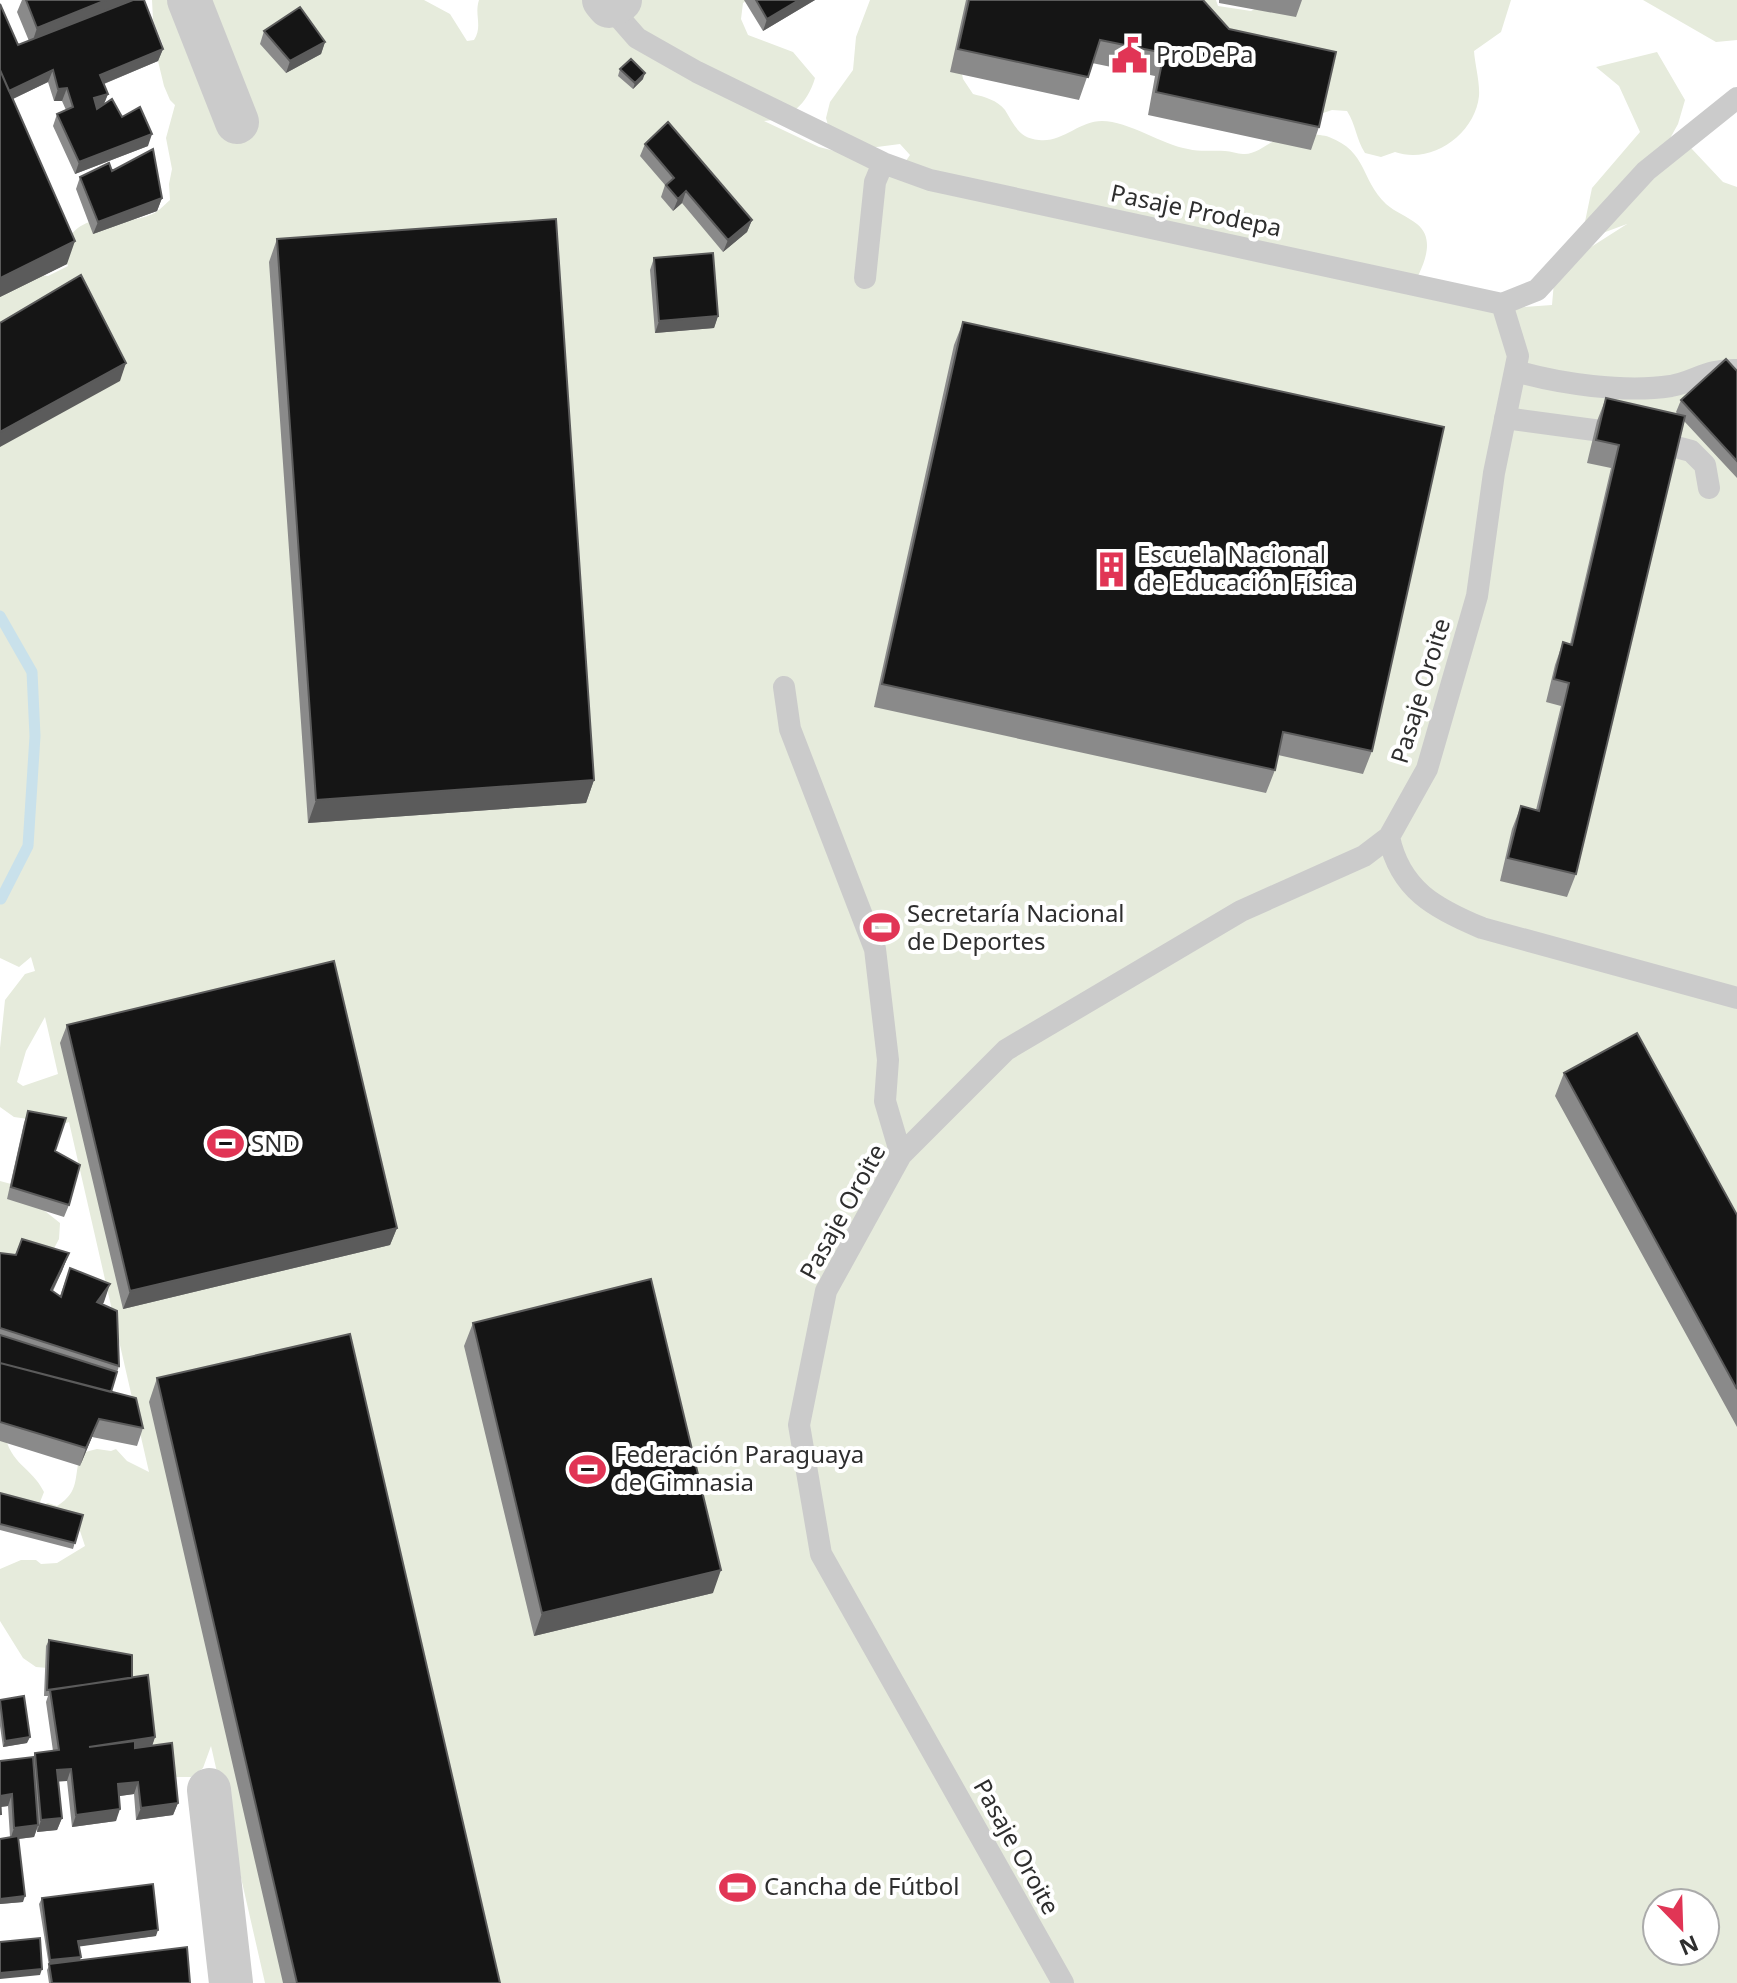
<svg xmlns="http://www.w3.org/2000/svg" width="1737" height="1983" font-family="'Noto Sans',sans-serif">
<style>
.green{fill:#e6ebdc;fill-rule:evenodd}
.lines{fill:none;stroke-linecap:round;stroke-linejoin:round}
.stream{stroke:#c9e1eb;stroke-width:11}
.lane{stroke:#cbcbcb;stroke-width:22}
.street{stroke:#cbcbcb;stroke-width:44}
.wall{fill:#8a8a8a}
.shaded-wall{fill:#5b5b5b}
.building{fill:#151515;stroke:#5b5b5b;stroke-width:2}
.labels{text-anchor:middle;stroke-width:8;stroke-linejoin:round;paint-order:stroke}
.poi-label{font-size:24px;fill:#2e2e2e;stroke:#fff;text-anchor:start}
.street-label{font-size:24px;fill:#2e2e2e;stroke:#fff}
</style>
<rect width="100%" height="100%" fill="#fff"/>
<path class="green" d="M152,0H424L450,14L467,41L474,40C483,26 474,15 479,0H747L743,3L741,19L748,35L793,52L815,78C807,105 790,119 764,121L819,147L901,168L910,155L900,144L854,150L830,133L826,118L830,102L853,70L856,37L870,0H1216L1218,6L1251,11L1272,0H1511L1501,32L1474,51C1475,65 1480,82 1479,96C1475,134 1432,165 1395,152L1381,157L1365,153C1356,139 1356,125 1347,111L1332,110L1317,115L1182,33L960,64L963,79L973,94C985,97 997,100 1005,110C1014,124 1018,138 1039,140C1062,143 1079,121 1102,121C1128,121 1163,145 1188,149C1200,152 1213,150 1225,151C1231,151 1237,154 1243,154C1255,155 1265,145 1276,140C1287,134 1317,133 1329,137C1368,152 1360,179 1386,204C1395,212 1407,216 1417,224C1438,241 1421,270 1411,290L1497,309L1552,305L1555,270L1627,224L1581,241L1592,188L1640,132L1619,86L1596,67L1657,52L1685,100L1678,124L1657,162L1691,148L1723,182L1737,187V1983H265L211,1746L203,1768L191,1777H175L160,1767L147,1737L139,1688L130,1675L36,1667L23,1658L0,1621V1569L21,1560H36L41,1564L57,1563L85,1546L80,1531L66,1522L0,1520V1430L4,1432C11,1466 31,1466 44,1492L38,1507L48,1503L57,1506C81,1491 73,1477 81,1453L97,1449L111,1451L116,1449L127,1461L149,1472L69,1122L63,1124L14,1117L0,1107V1048L5,1000L25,974L35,971L31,957L19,967L0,958V279L32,274L48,276L68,266L61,249C87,202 114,230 150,215C157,213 164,205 170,200L169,184L172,169L166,138L175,105L170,100L164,86L158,61L163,45L153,20ZM45,1017L58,1074L23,1086L17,1082L26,1051ZM1657,1903H1705V1951H1657Z
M1643,0H1737V40L1716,42Z
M0,1181L11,1184L60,1223L59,1239L51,1254L0,1265Z"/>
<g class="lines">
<path class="stream" d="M0,616L32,672L35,736L28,846L1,899"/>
<path class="lane" d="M609,6L637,38L697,72L883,163L930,180L1502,304L1537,290L1646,171L1737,98
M865,278L875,182L883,163
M1515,371C1560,384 1624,393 1671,386C1697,381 1706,369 1737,370
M1505,418L1631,435L1691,451L1705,465L1709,488
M784,687L790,729L875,949L888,1060L885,1101L901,1155
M1389,837C1400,890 1436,909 1482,928L1737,998
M1063,1983L821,1554L799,1425L826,1291L901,1155L1006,1050L1241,911L1364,856L1389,837L1427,769L1477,596L1494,473L1518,356L1502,304"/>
<path class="street" d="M189,0L237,122
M604,0L609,6L620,0
M209,1790L231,1983"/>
</g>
<path class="wall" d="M22,0H144L163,49L158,61L104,84L108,94L104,104L122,117L148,146L75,174L53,126L57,114L66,110L62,101H54L48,82L13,99L67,264L0,297V4L18,45L29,41L17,12Z
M744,0H815L763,31Z
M966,0H1203L1319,127L1311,150L1148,115L1155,76L1092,63L1079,100L950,72Z
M1219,0H1302L1296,17L1219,3Z
M264,31L325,42L321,54L286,73L260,44Z
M620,69L643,79L633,89L618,76Z
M645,144L752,220L747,232L723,252L682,203L673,211L661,197L665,185L640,156Z
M112,171L162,198L157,211L93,234L76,189L80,177Z
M277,239L594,780L586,803L308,823L269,262Z
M654,258L718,316L714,328L655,333L650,270Z
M963,322L1372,751L1363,774L1278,755L1275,770L1266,793L874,707L954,345Z
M1737,371V478L1684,421L1576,874L1567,897L1500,881L1512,829L1521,806L1536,810L1561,706L1546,702L1555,665L1563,642L1570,644L1611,468L1587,463L1597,421L1606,398L1678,415L1676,412L1681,400Z
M67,1025L397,1228L390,1245L123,1309L60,1043Z
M1564,1073L1737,1215V1427L1555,1096Z
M28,1111L55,1151L69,1205L64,1217L7,1199L24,1123Z
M22,1239L69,1253L62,1271L53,1291L60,1296L70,1268L104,1302L102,1305L119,1366L111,1392L143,1428L137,1446L92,1437L80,1466L0,1441V1253L15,1255Z
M473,1323L713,1593L534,1636L464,1346Z
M157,1378L500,1983H283L149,1402Z
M0,1493L83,1515L73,1549L0,1530Z
M49,1640L132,1678L155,1737L152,1746L178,1803L173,1815L136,1820L134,1794L119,1796L116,1821L72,1827L67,1781H58L62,1818L57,1830L37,1832V1829L34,1837L18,1839L23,1902L0,1904V1839L10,1837L8,1806L1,1807L0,1817V1761L33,1758L35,1753L53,1751L46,1702L48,1696H44L46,1646Z
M0,1700L27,1743L3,1747L0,1726Z
M42,1898L156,1936L79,1946L80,1960L190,1983H49L47,1970L49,1966L39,1904Z"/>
<path class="shaded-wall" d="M106,0H139L31,46L37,28Z
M799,0H815L763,31L767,19Z
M325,42L321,54L286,73L290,61Z
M163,49L158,61L96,87L100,75Z
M53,70L48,82L0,105L2,94Z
M645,73L643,79L633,89L635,83Z
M67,88L62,101H54L58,89Z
M108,94L103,106L89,110L94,98Z
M152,134L148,146L75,174L79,162Z
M686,191L682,203L673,211L678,199Z
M162,198L157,211L93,234L98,222Z
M752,220L747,232L723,252L728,240Z
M75,241L67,264L0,297V278Z
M718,316L714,328L655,333L659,321Z
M126,363L120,381L0,447V432Z
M594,780L586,803L308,823L316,800Z
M397,1228L390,1245L123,1309L130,1291Z
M69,1253L62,1271L44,1308L51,1290Z
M110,1284L104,1302L90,1320L97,1302Z
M99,1419L92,1437L80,1466L86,1448Z
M721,1570L713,1593L534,1636L542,1613Z
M30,1737L27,1743L3,1747L5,1741Z
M155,1737L151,1749L89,1747Z
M71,1769L67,1781L53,1782L57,1770Z
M138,1782L134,1794L113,1797L118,1784Z
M12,1794L8,1806L0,1807V1796Z
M178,1803L173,1815L136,1820L141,1808Z
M120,1809L116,1821L72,1827L76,1815Z
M62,1818L57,1830L37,1832L41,1820Z
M38,1825L34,1837L10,1840L14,1828Z
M25,1896L23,1902L0,1904V1899Z
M158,1930L156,1936L76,1947L78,1941Z
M81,1957L79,1963L49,1964L48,1966L50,1960Z
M42,1969L40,1975L0,1979V1973Z"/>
<path class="building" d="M26,0H106L37,28Z
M133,0H144L163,49L100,75L108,94L94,98L97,109L112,99L122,117L140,107L152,134L79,162L57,114L73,107L67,88L58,89L53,70L9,91L0,70V4L18,45Z
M756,0H799L767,19Z
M969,0H1203L1229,29L1336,52L1319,127L1156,92L1164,53L1100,40L1088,77L958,49Z
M300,7L325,42L290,61L264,31Z
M631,59L645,73L635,83L620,69Z
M0,70L75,241L0,278Z
M668,122L752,220L728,240L686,191L678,199L666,185L674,178L645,144Z
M153,149L162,198L98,222L80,177L109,163L112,171Z
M556,219L594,780L316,800L277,239Z
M713,253L718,316L659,321L654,258Z
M81,275L126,363L0,432V323Z
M963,322L1444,427L1372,751L1283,732L1275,770L882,684Z
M1726,359L1737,371V461L1681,400Z
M1606,398L1685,416L1576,874L1508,858L1521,806L1539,811L1569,683L1554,679L1563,642L1572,645L1619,445L1596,440Z
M334,961L397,1228L130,1291L67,1025Z
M1637,1033L1737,1215V1389L1564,1073Z
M28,1111L66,1118L55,1151L80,1165L69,1205L11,1187Z
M22,1239L69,1253L51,1290L61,1297L70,1268L110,1284L97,1302L117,1311L119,1366L0,1328V1253L16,1255Z
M651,1279L721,1570L542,1613L473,1323Z
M350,1334L500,1983H297L157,1378Z
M0,1335L117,1372L111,1392L0,1363Z
M0,1363L136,1398L143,1428L99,1419L86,1448L0,1422Z
M0,1493L83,1515L75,1543L0,1524Z
M49,1640L132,1655V1678L47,1690Z
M148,1675L155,1737L89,1747L135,1741V1748L172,1743L178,1803L141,1808L138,1782L118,1784L120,1809L76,1815L71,1769L57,1770L62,1818L41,1820L35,1753L59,1750L50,1690Z
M24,1696L30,1737L5,1741L0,1700Z
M33,1757L38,1825L14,1828L12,1794L0,1796L1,1814H0V1761Z
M18,1836L25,1896L0,1899V1839Z
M153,1884L158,1930L78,1941L81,1957L50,1960L42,1898Z
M40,1938L42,1969L0,1973V1942Z
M187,1947L190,1983H52L49,1964Z"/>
<defs>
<symbol id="civic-bare" viewBox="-9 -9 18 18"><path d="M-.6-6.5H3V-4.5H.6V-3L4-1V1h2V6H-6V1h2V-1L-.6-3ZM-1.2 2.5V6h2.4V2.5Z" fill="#e13555" stroke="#fff" stroke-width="2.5" paint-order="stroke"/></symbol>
<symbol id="building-bare" viewBox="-9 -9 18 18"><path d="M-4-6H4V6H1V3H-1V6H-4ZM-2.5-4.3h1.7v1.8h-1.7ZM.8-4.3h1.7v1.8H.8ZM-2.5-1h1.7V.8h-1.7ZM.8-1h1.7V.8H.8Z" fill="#e13555" stroke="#fff" stroke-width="2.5" paint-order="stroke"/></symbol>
<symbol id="stadium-bare" viewBox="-9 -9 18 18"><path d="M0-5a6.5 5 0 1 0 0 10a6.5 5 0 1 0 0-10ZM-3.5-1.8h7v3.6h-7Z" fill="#e13555" stroke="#fff" stroke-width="2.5" paint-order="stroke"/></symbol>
</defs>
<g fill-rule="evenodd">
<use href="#civic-bare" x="1104" y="30" width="51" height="51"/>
<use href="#building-bare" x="1086" y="544" width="51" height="51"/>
<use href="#stadium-bare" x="856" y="902" width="51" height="51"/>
<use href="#stadium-bare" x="200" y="1118" width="51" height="51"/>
<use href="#stadium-bare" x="562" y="1444" width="51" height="51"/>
<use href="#stadium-bare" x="712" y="1862" width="51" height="51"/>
</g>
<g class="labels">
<g class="poi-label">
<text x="1156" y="63">ProDePa</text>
<text x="1137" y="563">Escuela Nacional<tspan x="1137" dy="28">de Educación Física</tspan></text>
<text x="907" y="922">Secretaría Nacional<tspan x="907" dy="28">de Deportes</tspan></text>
<text x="251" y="1152">SND</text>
<text x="614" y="1463">Federación Paraguaya<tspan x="614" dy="28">de Gimnasia</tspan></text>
<text x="764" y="1895">Cancha de Fútbol</text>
</g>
<g class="street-label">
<text transform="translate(1196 211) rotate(12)" y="8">Pasaje Prodepa</text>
<text transform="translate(1421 691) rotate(-73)" y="8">Pasaje Oroite</text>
<text transform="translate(843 1212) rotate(-61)" y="8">Pasaje Oroite</text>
<text transform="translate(1016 1847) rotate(61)" y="8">Pasaje Oroite</text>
</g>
</g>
<g transform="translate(1681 1927) rotate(157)"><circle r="38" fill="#ffffff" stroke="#ababab" stroke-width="2"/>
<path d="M0-6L14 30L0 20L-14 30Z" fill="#e13555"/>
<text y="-12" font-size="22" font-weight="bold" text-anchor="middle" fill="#2e2e2e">N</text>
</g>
</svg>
